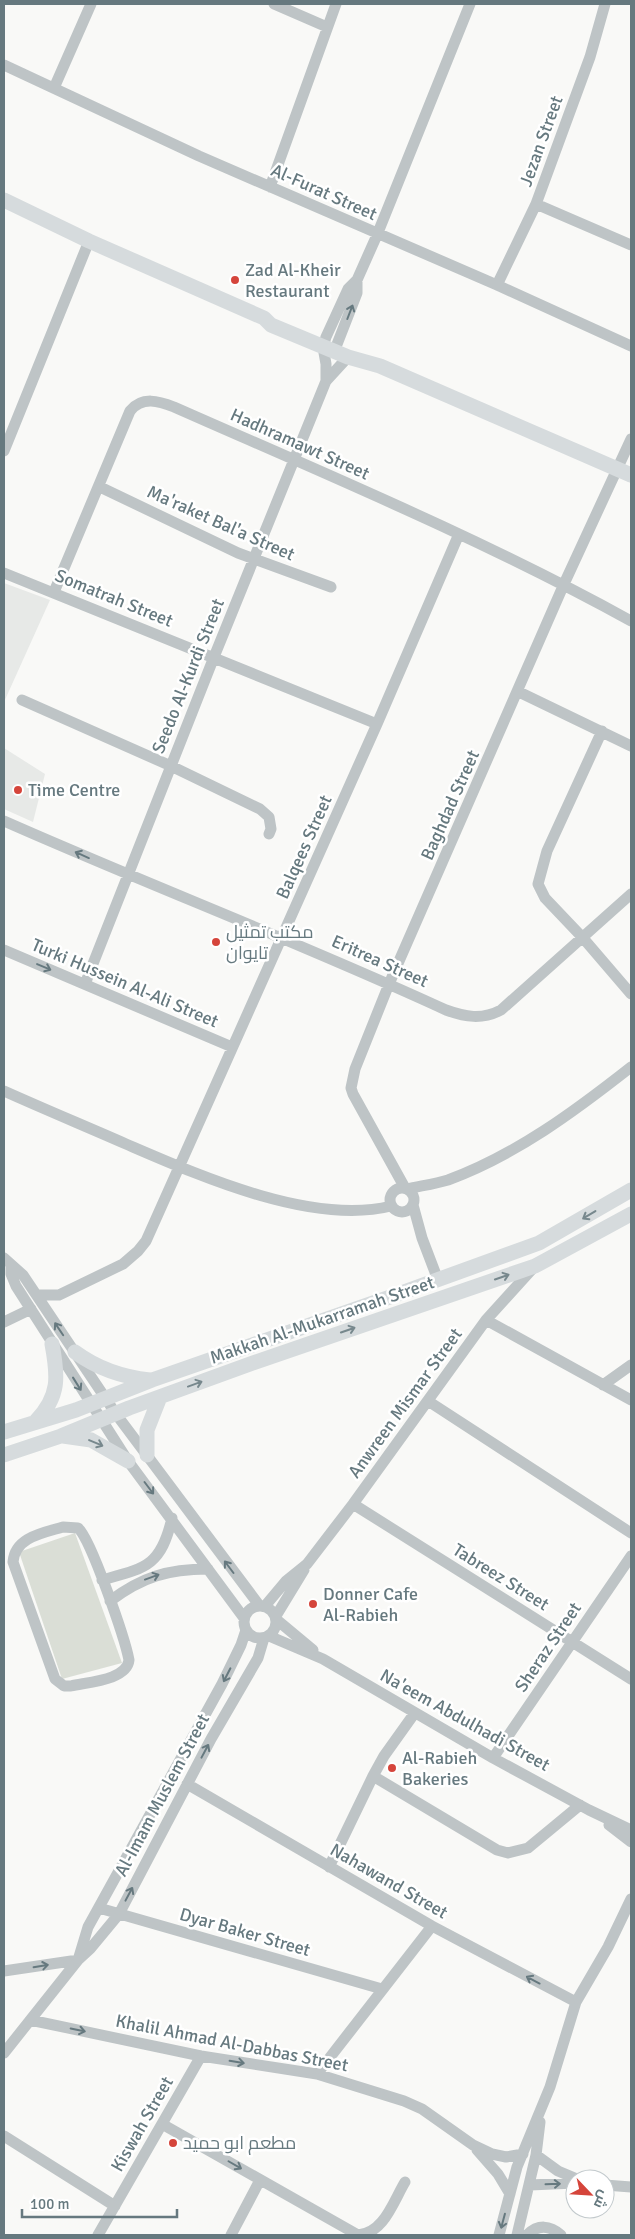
<svg xmlns="http://www.w3.org/2000/svg" width="635" height="2239" font-family="Signika,Cairo,sans-serif">
<style>
.built{fill:#e7e9e7}
.green{fill:#daded6}
.lines{fill:none;stroke-linecap:round;stroke-linejoin:round}
.minor{stroke:#bec4c6;stroke-width:11}
.major{stroke:#d6dbdd;stroke-width:15}
.oneway{stroke:#66797f}
.oneway2{stroke:#77888d}
.poi-dot{fill:#d5453b;stroke:#fff;stroke-width:2}
.labels{text-anchor:middle;stroke-width:5;stroke-linejoin:round;paint-order:stroke}
.street-label{font-size:18px;fill:#66797f;stroke:#fff}
.poi-label{font-size:18px;fill:#66797f;stroke:#fff;text-anchor:start}
</style>
<rect width="100%" height="100%" fill="#f9f9f7"/>
<path class="built" d="M4,583L50,600L4,702Z
M4,748L45,774L33,822L4,809Z"/>
<path class="green" d="M75,1533L122,1663L62,1679L19,1552Z"/>
<g class="lines">
<path class="minor" d="M274,4L327,27
M4,65L199,156L497,285L631,346
M54,88L91,4
M270,187L336,4
M536,204L631,245
M497,285L536,204L590,57L605,4
M334,352L357,293V280
M326,381V364L323,347L326,337L348,289L357,280L377,235L470,4
M4,451L89,241
M100,487L238,553L331,587
M4,573L377,724
M54,592L130,411C142,396 159,401 174,407C328,475 484,540 631,621
M519,692L631,746
M22,700L171,766L260,809L269,817L271,829L269,834
M602,731L547,851L538,884L545,898L583,938L631,994
M4,821C151,886 301,943 446,1010C465,1017 482,1020 501,1010L631,894
M4,950L232,1047
M85,984L214,657L326,381L348,357
M4,1091C44,1109 85,1126 126,1144C198,1175 312,1226 391,1206
M390 1200a12 12 0 1 1 24 0a12 12 0 1 1-24 0Z
M405,1188L353,1094L351,1088L355,1069L389,984L564,584L631,439
M407,1189C420,1186 435,1184 448,1180C516,1155 575,1111 631,1067
M413,1205L422,1238L438,1280
M4,1258L23,1275L116,1414L259,1605
M11,1267V1274L16,1286L128,1461L244,1618
M37,1295H59L123,1264L138,1251L146,1241L377,724L459,534
M486,1320L631,1400
M4,1322L31,1309
M603,1385L631,1365
M428,1401L631,1533
M353,1504L631,1679
M63,1527L78,1528C91,1539 125,1639 129,1660C127,1680 88,1682 71,1686H64L55,1679L13,1562C15,1537 43,1533 63,1527Z
M102,1580C146,1568 161,1566 172,1518
M110,1601C142,1577 168,1569 208,1569
M244 1622a16 16 0 1 1 32 0a16 16 0 1 1-32 0Z
M265,1606L286,1581L307,1564L353,1504L486,1320L534,1267
M276,1616L304,1570
M277,1620L313,1650
M269,1636L323,1659L493,1758L589,1810L631,1830
M414,1714L384,1756L373,1776L497,1850L508,1853L528,1848L580,1805
M493,1758L631,1556
M187,1784L432,1926L576,2002
M609,1825L631,1842
M329,1867L373,1776
M99,1908L382,1989
M78,1960L88,1927L222,1684L241,1645L246,1630
M4,1971L78,1960
M30,2020L201,2056L317,2074L404,2101L422,2109L473,2145L492,2154L506,2157L523,2154
M4,2053L78,1960L90,1949L119,1914L211,1739L258,1658L264,1638
M317,2074L432,1926
M162,2124L358,2235
M4,2136L115,2206
M477,2150L498,2174L510,2194
M536,2155L558,2171L577,2179
M530,2185L575,2183
M605,2185L631,2187
M98,2235L201,2056
M231,2235L260,2180
M358,2235C384,2233 393,2202 405,2182
M499,2235L517,2167L550,2087L576,2002L608,1947L631,1899
M517,2235L536,2155L540,2122
M527,2235C538,2224 550,2225 561,2235"/>
<path class="major" d="M4,200L89,241L264,318L271,325L348,357L380,366L631,475
M75,1352C98,1369 122,1377 150,1380
M36,1421C60,1396 58,1376 52,1344
M4,1432L76,1410L152,1380L390,1297L539,1243L631,1190
M63,1436L91,1440L128,1461
M4,1455L61,1436L129,1408L250,1364L535,1266L631,1214
M147,1455V1430L160,1397"/>
</g>
<defs><path id="oneway-shaft" d="M-6 0H5M1.5-3L5.5 0L1.5 3" fill="none" stroke-width="1.6" stroke-linecap="round" stroke-linejoin="round" transform="scale(1.25)"/></defs>
<g class="oneway">
<use href="#oneway-shaft" transform="translate(350 312) rotate(-69)"/>
<use href="#oneway-shaft" transform="translate(82 855) rotate(-156)"/>
<use href="#oneway-shaft" transform="translate(44 967) rotate(23)"/>
<use href="#oneway-shaft" transform="translate(59 1329) rotate(-124)"/>
<use href="#oneway-shaft" transform="translate(77 1384) rotate(58)"/>
<use href="#oneway-shaft" transform="translate(149 1488) rotate(53)"/>
<use href="#oneway-shaft" transform="translate(229 1567) rotate(-127)"/>
<use href="#oneway-shaft" transform="translate(152 1577) rotate(-20)"/>
<use href="#oneway-shaft" transform="translate(227 1675) rotate(117)"/>
<use href="#oneway-shaft" transform="translate(205 1751) rotate(-62)"/>
<use href="#oneway-shaft" transform="translate(129 1894) rotate(-62)"/>
<use href="#oneway-shaft" transform="translate(41 1966) rotate(-9)"/>
<use href="#oneway-shaft" transform="translate(533 1980) rotate(-152)"/>
<use href="#oneway-shaft" transform="translate(78 2030) rotate(12)"/>
<use href="#oneway-shaft" transform="translate(237 2062) rotate(9)"/>
<use href="#oneway-shaft" transform="translate(235 2165) rotate(30)"/>
<use href="#oneway-shaft" transform="translate(553 2184) rotate(-2)"/>
<use href="#oneway-shaft" transform="translate(503 2221) rotate(105)"/>
</g>
<g class="oneway2">
<use href="#oneway-shaft" transform="translate(589 1215) rotate(149)"/>
<use href="#oneway-shaft" transform="translate(502 1277) rotate(-19)"/>
<use href="#oneway-shaft" transform="translate(348 1330) rotate(-19)"/>
<use href="#oneway-shaft" transform="translate(195 1384) rotate(-20)"/>
<use href="#oneway-shaft" transform="translate(96 1443) rotate(23)"/>
</g>
<g class="poi-dot">
<circle cx="235" cy="280" r="5"/>
<circle cx="18" cy="790" r="5"/>
<circle cx="216" cy="942" r="5"/>
<circle cx="313" cy="1604" r="5"/>
<circle cx="392" cy="1768" r="5"/>
<circle cx="173" cy="2143" r="5"/>
</g>
<g class="labels">
<g class="street-label">
<text transform="translate(541 141) rotate(-70)" y="6">Jezan Street</text>
<text transform="translate(324 192) rotate(24)" y="6">Al-Furat Street</text>
<text transform="translate(300 444) rotate(24)" y="6">Hadhramawt Street</text>
<text transform="translate(221 523) rotate(24)" y="6">Ma'raket Bal'a Street</text>
<text transform="translate(114 598) rotate(22)" y="6">Somatrah Street</text>
<text transform="translate(188 676) rotate(-68)" y="6">Seedo Al-Kurdi Street</text>
<text transform="translate(450 805) rotate(-66)" y="6">Baghdad Street</text>
<text transform="translate(304 847) rotate(-66)" y="6">Balqees Street</text>
<text transform="translate(380 961) rotate(24)" y="6">Eritrea Street</text>
<text transform="translate(125 983) rotate(23)" y="6">Turki Hussein Al-Ali Street</text>
<text transform="translate(322 1320) rotate(-19)" y="6">Makkah Al-Mukarramah Street</text>
<text transform="translate(405 1403) rotate(-54)" y="6">Anwreen Mismar Street</text>
<text transform="translate(501 1577) rotate(32)" y="6">Tabreez Street</text>
<text transform="translate(548 1647) rotate(-56)" y="6">Sheraz Street</text>
<text transform="translate(465 1720) rotate(29)" y="6">Na'eem Abdulhadi Street</text>
<text transform="translate(162 1795) rotate(-62)" y="6">Al-Imam Muslem Street</text>
<text transform="translate(389 1881) rotate(30)" y="6">Nahawand Street</text>
<text transform="translate(245 1932) rotate(16)" y="6">Dyar Baker Street</text>
<text transform="translate(232 2043) rotate(11)" y="6">Khalil Ahmad Al-Dabbas Street</text>
<text transform="translate(142 2124) rotate(-60)" y="6">Kiswah Street</text>
</g>
<g class="poi-label">
<text x="245" y="276">Zad Al-Kheir<tspan x="245" dy="21">Restaurant</tspan></text>
<text x="28" y="796">Time Centre</text>
<text x="226" y="938">مكتب تمثيل<tspan x="226" dy="21">تايوان</tspan></text>
<text x="323" y="1600">Donner Cafe<tspan x="323" dy="21">Al-Rabieh</tspan></text>
<text x="402" y="1764">Al-Rabieh<tspan x="402" dy="21">Bakeries</tspan></text>
<text x="183" y="2149">مطعم ابو حميد</text>
</g>
</g>
<rect width="635" height="2239" fill="none" stroke="#66797f" stroke-width="10"/>
<g transform="translate(590 2194) rotate(115)"><circle r="24" fill="#ffffff" stroke="#c2c9cc"/>
<path d="M0-4L9 19L0 12L-9 19Z" fill="#d5453b"/>
<text y="-8" font-size="14" font-weight="bold" text-anchor="middle" fill="#66797f">ش</text>
</g>
<path d="M22 2209v8h155v-8" fill="none" stroke="#66797f" stroke-width="2.5"/>
<text x="30" y="2209" font-size="15" fill="#66797f" stroke="#ffffff" stroke-width="4" paint-order="stroke">100 m</text>
</svg>
